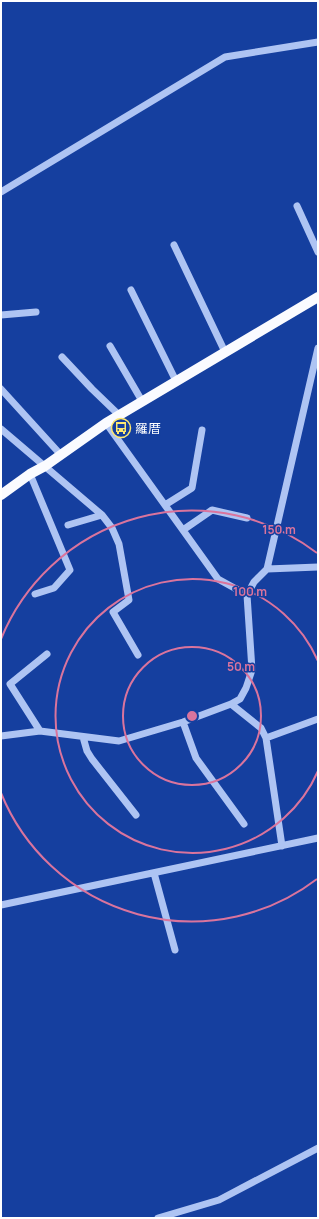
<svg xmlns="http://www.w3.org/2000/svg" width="319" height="1219" font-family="Manrope,'Noto Sans TC',sans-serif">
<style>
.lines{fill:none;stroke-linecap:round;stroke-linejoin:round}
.minor{stroke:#aec4f3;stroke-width:7}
.major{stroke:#fafbff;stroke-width:10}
.ring{fill:none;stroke:#da749d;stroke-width:2}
.labels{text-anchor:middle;stroke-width:3;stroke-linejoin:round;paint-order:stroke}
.poi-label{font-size:13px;fill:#fff;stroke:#153f9f;text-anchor:start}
.centre{fill:#da749d;stroke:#153f9f;stroke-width:2}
.ring-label{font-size:12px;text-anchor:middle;font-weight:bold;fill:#da749d;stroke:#153f9f;stroke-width:3;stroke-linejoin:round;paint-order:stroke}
</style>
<rect width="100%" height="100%" fill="#153f9f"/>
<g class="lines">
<path class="minor" d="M1,192L225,57L318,42
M297,206L318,252
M174,245L225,352
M131,290L176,381
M1,315L36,312
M110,346L142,401
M62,357L92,389L119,415
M1,389L61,455
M106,423L218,579L247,595
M1,429L102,515L112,528L119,544L129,600L113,612L138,655
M30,474L70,570L54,588L35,594
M165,505L192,488L202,430
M68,525L102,515
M183,530L212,510L247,518
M267,569L318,348
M231,704L261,728L266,738L282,846
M183,722L196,758L244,824
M40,731L10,684L47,654
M1,736L40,731L119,741L183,722L231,704L240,699L246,688L252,670L247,595L254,582L267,569L318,567
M83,737L87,751L92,759L136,815
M266,738L318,719
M154,873L175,950
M1,905L318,838
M158,1218L219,1200L318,1148"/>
<path class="major" d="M1,495L30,474L45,466L106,423L318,297"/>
</g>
<g class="ring">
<circle cx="192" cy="716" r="69"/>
<path d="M318 771A137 137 0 1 1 318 661"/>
<path d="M317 879A206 206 0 0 1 1 793M1 639A206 206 0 0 1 317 553"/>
</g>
<defs>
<symbol id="bus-ring" viewBox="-11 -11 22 22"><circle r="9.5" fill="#153f9f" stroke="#ffe970" stroke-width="1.5"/><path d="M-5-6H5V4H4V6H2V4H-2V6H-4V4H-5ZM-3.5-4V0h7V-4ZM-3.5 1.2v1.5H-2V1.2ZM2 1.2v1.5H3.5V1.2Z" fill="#ffe970"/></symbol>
</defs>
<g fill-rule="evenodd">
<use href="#bus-ring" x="110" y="417" width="22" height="22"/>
</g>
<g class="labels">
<g class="poi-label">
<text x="135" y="433">羅厝</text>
</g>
</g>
<circle cx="192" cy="716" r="6" class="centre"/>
<g class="ring-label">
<text x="279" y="534">150 m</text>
<text x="250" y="596">100 m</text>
<text x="241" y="671">50 m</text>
</g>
<rect width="319" height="1219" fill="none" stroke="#ffffff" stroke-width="4"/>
</svg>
